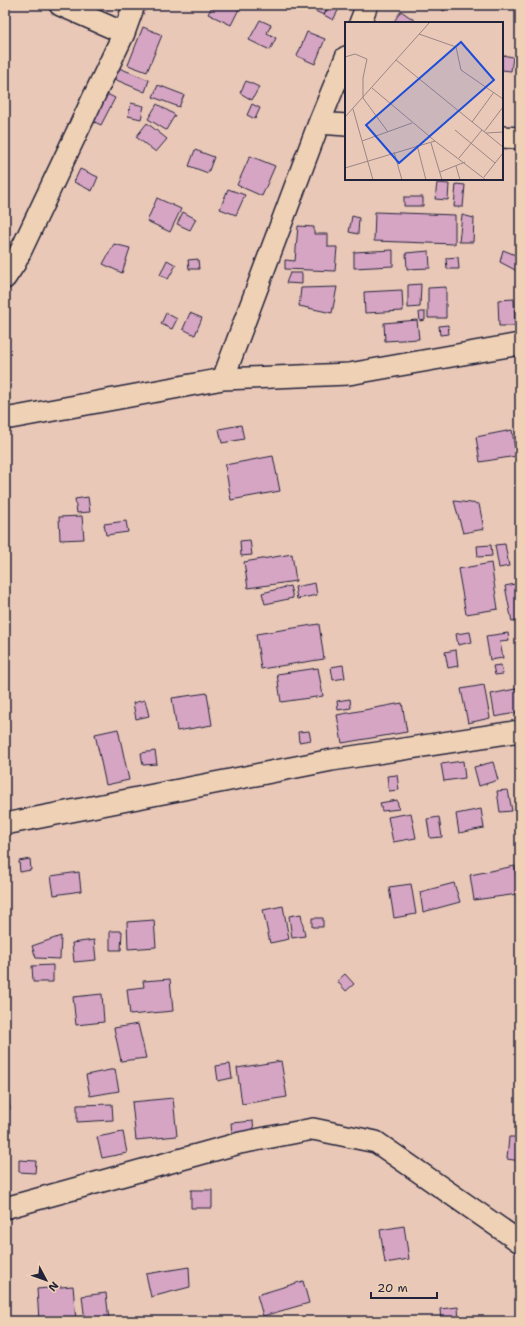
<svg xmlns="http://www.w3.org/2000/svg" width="525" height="1326" font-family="'Shantell Sans',sans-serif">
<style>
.building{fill:#d6a5c4;stroke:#22223b}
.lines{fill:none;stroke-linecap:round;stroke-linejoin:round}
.minor-casing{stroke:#22223b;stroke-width:24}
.minor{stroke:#efd1b5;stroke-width:21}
.inset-road{fill:none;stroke:#9a8686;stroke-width:1}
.view{fill:#1d4ed8;fill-opacity:0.15;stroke:#1d4ed8;stroke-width:2}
.inset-edge{fill:none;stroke:#22223b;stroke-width:2}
</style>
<rect width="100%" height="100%" fill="#eac8b8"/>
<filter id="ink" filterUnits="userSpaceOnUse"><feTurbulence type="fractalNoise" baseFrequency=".025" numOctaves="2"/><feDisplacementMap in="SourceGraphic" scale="8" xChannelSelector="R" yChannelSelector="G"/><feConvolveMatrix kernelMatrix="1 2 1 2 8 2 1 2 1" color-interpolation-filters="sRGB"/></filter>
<g filter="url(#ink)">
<path class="building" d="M213,5H241L231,25L208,14Z
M312,5H329L324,15L310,9Z
M329,5H341L333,20L324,15Z
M436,5H449L444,11Z
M401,11L414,20L412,23H393Z
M260,20L271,25L267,33L276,38L270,50L249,40Z
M143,27L162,35L147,72L128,65Z
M307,32L325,39L315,64L297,56Z
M502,55L513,57L511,71L502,70Z
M114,66L149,80L145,92L107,76Z
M246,81L259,87L252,100L240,93Z
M158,85L184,95L179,107L153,97Z
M101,91L115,98L101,125L88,119Z
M131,103L144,106L141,119L128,116Z
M157,104L175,115L166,130L148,119Z
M252,104L260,108L255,119L247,115Z
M147,123L167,139L156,152L136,137Z
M195,150L214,157L208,173L189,166Z
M250,156L275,166L262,196L237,185Z
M80,169L98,177L92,191L74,182Z
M437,183L449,184L448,200L435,199Z
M456,184L465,185L463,207H454Z
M228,189L245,195L236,215L220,209Z
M404,197H423V206H404Z
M157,198L181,209L170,232L147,221Z
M183,212L196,219L190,230L177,224Z
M375,212L455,215V244L374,241Z
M462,215L474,218L473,242H459Z
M352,216L359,218L358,234L349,232Z
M298,226L314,227V234H328V247H337L335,271L285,269V260L295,261Z
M114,244L130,248L122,273L103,264Z
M393,250V266L354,268V252Z
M503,250L518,256L517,271L500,262Z
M429,251L430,268L407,269L406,253Z
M458,257L459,269H447L446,258Z
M198,259L199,269H189L188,260Z
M167,260L176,265L168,279L160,275Z
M290,273H302V284L286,283Z
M421,284L420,307L408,308V285Z
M337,287L332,313L299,306L301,288Z
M446,287V318H428V288Z
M402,290L403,311L365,313L364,292Z
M514,299L515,326H499L498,300Z
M419,312H425V320L420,321Z
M166,313L177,319L172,329L161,324Z
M190,313L202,318L195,335L183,329Z
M417,320L419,339L385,341L384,323Z
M448,325L449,334L440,335L439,326Z
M241,425L244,439L222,443L219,429Z
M512,430L516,456L480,462L476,437Z
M273,456L280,491L231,500L225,465Z
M88,497L90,512L77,513L75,499Z
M454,501L479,504L484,529L463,533Z
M82,516L84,539L60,540L59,517Z
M126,521L128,532L106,535L104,524Z
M250,540L252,555L241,556L240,541Z
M505,544L509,566L499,568L495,545Z
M491,545L492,556L478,557L477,546Z
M292,554L296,581L248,588L244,562Z
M491,563L498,609L466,614L458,569Z
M315,583L317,595L297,599L295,587Z
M520,583V620L512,622L505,586Z
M290,586L293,598L265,604L262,593Z
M319,624L324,659L261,669L256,634Z
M470,632L472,642L458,645L456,634Z
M508,633L509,641L500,642L503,658L490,660L486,636Z
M456,650L458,666L448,668L445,652Z
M343,665L345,678L333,680L331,667Z
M501,665L503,674L495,675L493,666Z
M318,668L323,696L281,702L277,674Z
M484,685L490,718L468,723L461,689Z
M520,688V712L495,717L491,694Z
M207,693L212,725L177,731L172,698Z
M350,699L351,708L338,710L337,701Z
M145,700L149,716L136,719L133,703Z
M402,703L407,732L342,743L337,715Z
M118,729L129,780L106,785L95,734Z
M309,731L311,740L299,742L298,732Z
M155,751L157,764L143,765L141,753Z
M463,761L465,778L444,781L441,764Z
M493,762L498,780L479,786L474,767Z
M397,775L399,790L389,791L387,776Z
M508,790L512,811L500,812L497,791Z
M397,800L399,809L382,811L380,803Z
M481,809L484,828L459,833L456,814Z
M411,813L416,838L393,842L388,817Z
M439,817L442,837L430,838L427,819Z
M30,859L31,870L20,872L19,861Z
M515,866L518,894L474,900L470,875Z
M79,872L81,891L54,895L51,876Z
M454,883L460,902L423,912L420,892Z
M411,884L416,914L394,918L389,887Z
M283,906L289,939L270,943L263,910Z
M301,914L305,936L292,938L289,916Z
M312,918H323V927H312Z
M154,920L156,947L128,949L127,922Z
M110,931H122L121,950H110Z
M61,936L60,959L36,958L32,946Z
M94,940L96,960L74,962L72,943Z
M53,965V982H33L32,966Z
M345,974L354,984L346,991L337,981Z
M170,979L173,1011L130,1015L127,989L144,987L143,981Z
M102,994L104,1022L76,1025L73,997Z
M138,1024L146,1058L121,1061L114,1028Z
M281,1061L287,1097L242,1104L237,1068Z
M230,1064L232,1078L218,1081L216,1066Z
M115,1069L119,1091L90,1096L86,1075Z
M5,1091H7L10,1109L5,1110Z
M173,1098L177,1136L136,1140L132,1102Z
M112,1104L113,1120L77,1122V1105Z
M253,1121L254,1132L232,1134L231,1123Z
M123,1132L127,1153L102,1158L97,1137Z
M509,1137H520V1161L507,1159Z
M19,1160L36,1161L35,1173L19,1172Z
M191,1190H212V1208H191Z
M404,1226L409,1259L385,1263L380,1230Z
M189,1267L190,1287L151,1297L146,1274Z
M303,1281L309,1303L263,1316L257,1295Z
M73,1286L76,1321H39L37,1289Z
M106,1293L109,1321H85L82,1296Z
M458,1307L459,1321H441L440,1309Z"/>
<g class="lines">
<defs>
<path id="minor" d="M60,5L124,33
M360,23L367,5
M319,123L346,125
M502,137L520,138
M5,278L15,263L124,33L134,5
M223,379L319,123L346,57
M5,419L223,379L349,374L520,344
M5,824L332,760L520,731
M5,1208L240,1143L313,1129L376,1142L520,1242"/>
</defs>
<use href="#minor" class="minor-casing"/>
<use href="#minor" class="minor"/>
</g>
</g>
<g transform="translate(345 22)">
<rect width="158" height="158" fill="#eac8b8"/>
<path class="inset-road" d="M74,12L111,25L116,48L158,77M0,35L10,32L22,37L18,56V76L43,110M51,38L158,125M8,87L28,158M0,95L85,0M127,100L149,70M110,108L150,141M139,110L158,85M141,111L158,110M17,119L67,101M90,119L141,158M86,121L97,158M72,123L81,158M49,130L57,158M114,136L137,108M111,144L115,158M0,146L90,119L27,66M95,150L120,140M139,155L158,131"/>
<path class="view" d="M116,20L149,58L54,141L21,103Z"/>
<rect width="158" height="158" class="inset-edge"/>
</g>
<rect width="525" height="1326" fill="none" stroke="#efd1b5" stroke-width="20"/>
<rect x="10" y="10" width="505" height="1306" fill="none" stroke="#22223b" stroke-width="1.5" filter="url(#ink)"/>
<g transform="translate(46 1280) rotate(131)" stroke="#efd1b5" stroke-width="3" paint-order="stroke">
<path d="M0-3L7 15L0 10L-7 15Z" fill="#22223b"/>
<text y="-6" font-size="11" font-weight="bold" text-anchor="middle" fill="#22223b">N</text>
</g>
<path d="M371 1292v6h66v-6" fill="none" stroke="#22223b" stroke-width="2"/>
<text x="377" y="1292" font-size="12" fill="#22223b" stroke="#efd1b5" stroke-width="3" paint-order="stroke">20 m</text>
</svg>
